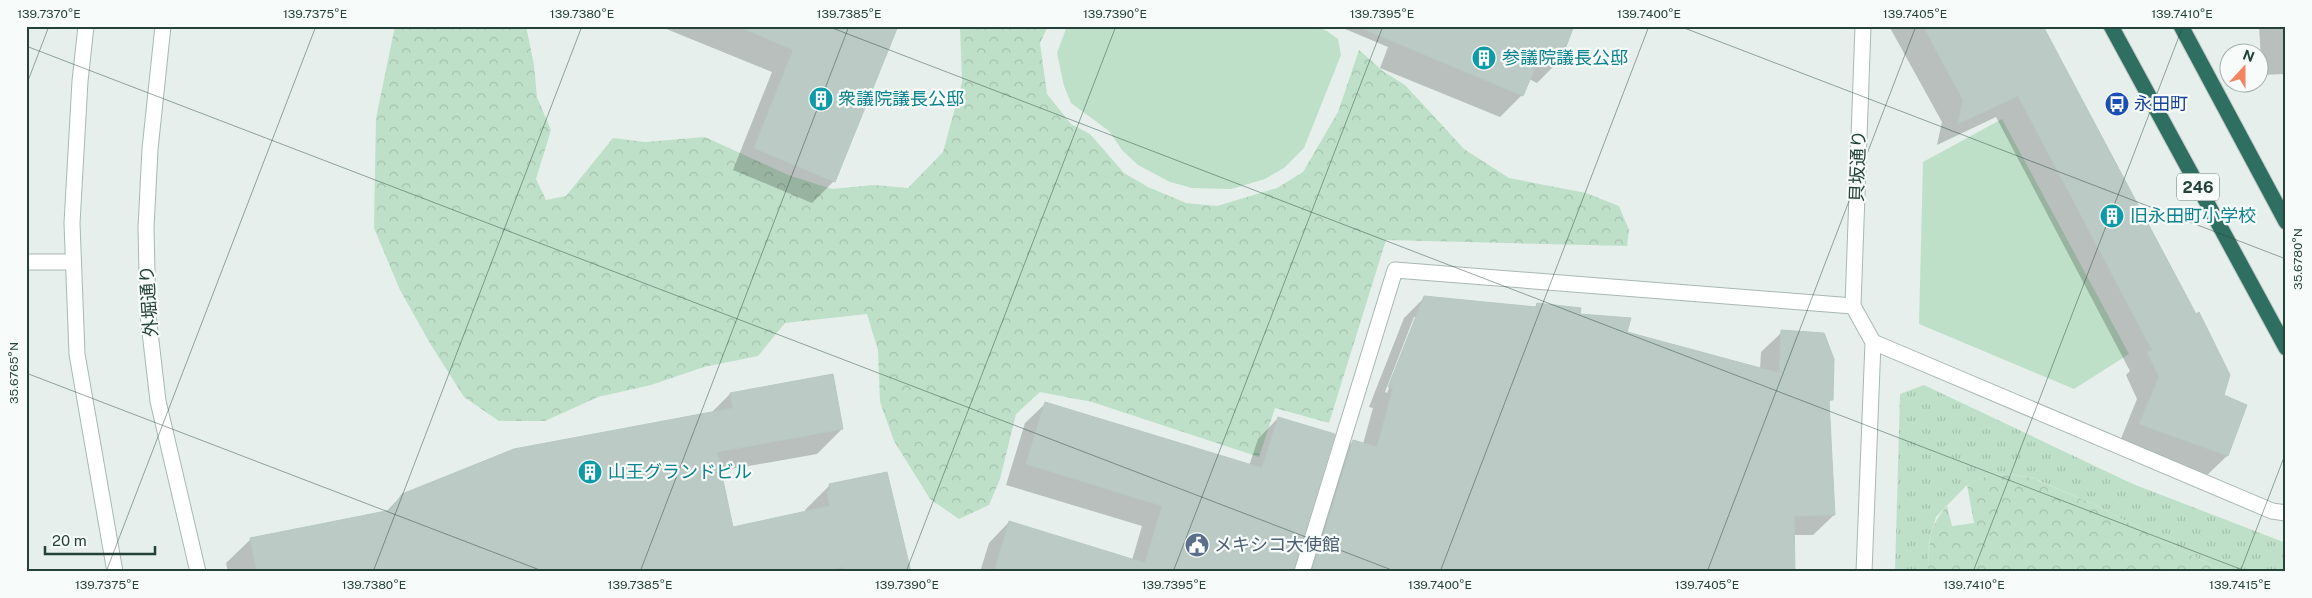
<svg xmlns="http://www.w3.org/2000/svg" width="2312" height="598" font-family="'Public Sans','Noto Sans JP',sans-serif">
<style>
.grass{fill:url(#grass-tufts)}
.forest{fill:url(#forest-crowns)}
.green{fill:#bfe0c8}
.shadow{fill:#0003;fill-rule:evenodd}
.building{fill:#bbcac4;stroke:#b8c9c2}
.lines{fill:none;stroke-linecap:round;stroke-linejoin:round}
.street-casing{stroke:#a8b8b2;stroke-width:17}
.secondary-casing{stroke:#a4bbb3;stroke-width:17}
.highway-casing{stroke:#c2cac8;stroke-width:17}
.street{stroke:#fff;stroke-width:15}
.secondary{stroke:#fff;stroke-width:15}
.highway{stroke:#2f6f62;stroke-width:15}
.ticks{fill:none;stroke:#24423a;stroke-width:1;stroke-opacity:0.45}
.labels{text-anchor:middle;stroke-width:4.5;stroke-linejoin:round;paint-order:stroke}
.shield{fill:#f7fbf9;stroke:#637a73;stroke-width:1}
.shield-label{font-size:16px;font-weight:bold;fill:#24423a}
.culture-label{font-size:18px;fill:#0d838f;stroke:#f7fbf9;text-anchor:start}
.transit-label{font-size:18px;fill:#164399;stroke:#f7fbf9;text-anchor:start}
.street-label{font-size:18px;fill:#24423a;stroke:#f7fbf9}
.service-label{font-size:18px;fill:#4e5e75;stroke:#f7fbf9;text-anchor:start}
.neatline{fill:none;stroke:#24423a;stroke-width:2}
.ticks-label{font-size:12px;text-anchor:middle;fill:#24423a}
</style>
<defs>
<pattern id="grass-tufts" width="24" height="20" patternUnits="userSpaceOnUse" patternTransform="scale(1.25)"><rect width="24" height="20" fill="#bfe0c8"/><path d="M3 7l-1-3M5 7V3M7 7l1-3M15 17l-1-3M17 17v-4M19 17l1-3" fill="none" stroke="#a4c1ad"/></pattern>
<pattern id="forest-crowns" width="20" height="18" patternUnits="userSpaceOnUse" patternTransform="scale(1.25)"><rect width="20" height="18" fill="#bfe0c8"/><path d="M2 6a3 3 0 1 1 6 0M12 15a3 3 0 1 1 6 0" fill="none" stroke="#a4c1ad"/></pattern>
</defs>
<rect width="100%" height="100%" fill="#e6efeb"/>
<path class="grass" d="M1924,385L2133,484L2286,543V572H2224L2093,504L2033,478L2010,474L1989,475L1967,485L1936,517L1929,543L1928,572H1895L1900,394Z"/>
<path class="forest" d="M395,26H526L534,65L537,97L551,130L536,179L546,200L566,196L613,138L645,142L705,137L788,175L832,189L874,185L908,188L943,152L962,82L960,26H1048L1040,43L1047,94L1071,124L1090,134L1124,173L1148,187L1186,203L1217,206L1277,188L1303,172L1338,112L1359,50L1384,72L1405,85L1464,149L1509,178L1586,193L1619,206L1629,230L1627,246L1386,240L1329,423L1275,408L1259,457L1092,402L1040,392L1016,414L1000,479L989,505L959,519L930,499L894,441L880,402L878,350L867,314L785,323L758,356L704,367L651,385L598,397L545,421H499L464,397L431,345L400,290L374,228L376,118Z
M2010,474L2032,478L2093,504L2224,572H1928C1929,546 1928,526 1947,506L1952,526L1974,523L1967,485L1989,475Z"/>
<path class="green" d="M1067,26H1316L1327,31L1338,39L1341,55L1304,148L1284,168L1265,179L1231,189L1192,188L1170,182L1138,165L1122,150L1109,131L1071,103L1064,86L1057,53Z
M2002,119L2129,354L2074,389L1919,324L1923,162Z"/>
<path class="shadow" d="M659,26H896L834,181L812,203L733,170L772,72Z
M1338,26H1573L1559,61L1537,83L1529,79L1522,95L1500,117L1380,68L1388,47Z
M1889,26H2041L2222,396L2227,456L2205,477L2118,446L2137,399L2126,375L2130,371L1996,117L1937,145L1942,122Z
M2259,26H2286V74L2262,75Z
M1425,297L1534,308L1537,304L1578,315L1625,333L1760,369L1761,352L1782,332L1831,400L1828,403L1834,515L1813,535H1793L1794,572H1298L1332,462L1353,441L1363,444L1373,408L1369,407L1404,318ZM1414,317H1417L1387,393L1385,392Z
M730,394L842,429L817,454L720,471L732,528L806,512L805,510L830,485L910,572H228L226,563L251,539L385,513L402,495L711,413Z
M1046,403L1249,466L1258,439L1278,418L1292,572H980L989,543L1009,522L1132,560L1142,526L1006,485L1025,423Z"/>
<path class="building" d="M738,26H898L835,182L754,148L793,50Z
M1356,26H1574L1560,62L1541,54L1523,96Z
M1923,26H2043L2196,314L2199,312L2230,375L2224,395L2247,405L2228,456L2139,424L2159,377L2147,352L2152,350L2018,96L1958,124L1963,100Z
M1424,296L1536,307L1537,303L1581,308L1580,314L1631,318L1627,332L1779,373L1781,330L1824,333L1834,359L1833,400H1829L1835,515L1794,516L1795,572H1312L1353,440L1377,447L1393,388L1388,387Z
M833,374L843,429L717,452L733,527L830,506L827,492L830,490L829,484L887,472L911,572H844L843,567L815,572H257L250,538L391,510L402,494L514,449L733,408L730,393Z
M1045,402L1262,468L1278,417L1335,434L1293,572H994L1009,521L1145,563L1162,506L1026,464Z"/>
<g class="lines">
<defs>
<path id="street" d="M26,262H73
M1873,342L2272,511L2286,513
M1302,572L1395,270L1853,306L1873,342L1864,572"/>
<path id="secondary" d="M86,26L80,81L72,223L77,354L115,572
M163,26L150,149L146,228L148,315L158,401L198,572
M1853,306L1863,26"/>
<path id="highway" d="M2111,26L2286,348
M2181,26L2286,222"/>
</defs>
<use href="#street" class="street-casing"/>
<use href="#secondary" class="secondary-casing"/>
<use href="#highway" class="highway-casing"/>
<use href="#street" class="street"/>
<use href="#secondary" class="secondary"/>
<use href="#highway" class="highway"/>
</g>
<path class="ticks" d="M827,26L2248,572M1679,26L2286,259M26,46L1397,572M26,86L49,26M26,373L545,572M106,572L316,26M373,572L582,26M640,572L849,26M906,572L1116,26M1173,572L1383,26M1440,572L1649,26M1707,572L1916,26M1973,572L2183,26M2240,572L2286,452"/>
<defs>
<symbol id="building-disc" viewBox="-11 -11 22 22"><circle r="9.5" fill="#0f9aa8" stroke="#f7fbf9"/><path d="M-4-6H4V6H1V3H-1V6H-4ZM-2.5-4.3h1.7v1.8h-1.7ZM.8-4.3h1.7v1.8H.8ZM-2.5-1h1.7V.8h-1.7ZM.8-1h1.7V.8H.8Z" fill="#fff"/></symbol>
<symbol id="bus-disc" viewBox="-11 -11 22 22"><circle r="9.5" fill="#1a4fb4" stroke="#f7fbf9"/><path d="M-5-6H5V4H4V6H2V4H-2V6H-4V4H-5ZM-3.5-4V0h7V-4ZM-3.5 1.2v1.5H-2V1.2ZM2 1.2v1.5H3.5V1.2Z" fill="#fff"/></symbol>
<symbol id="civic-disc" viewBox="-11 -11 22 22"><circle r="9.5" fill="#5c6f8a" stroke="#f7fbf9"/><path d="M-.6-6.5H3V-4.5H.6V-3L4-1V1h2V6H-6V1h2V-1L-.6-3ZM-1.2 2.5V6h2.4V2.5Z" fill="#fff"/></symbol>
</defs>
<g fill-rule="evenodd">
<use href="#building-disc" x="1470" y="44" width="28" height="28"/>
<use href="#building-disc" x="807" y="85" width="28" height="28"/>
<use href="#bus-disc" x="2103" y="90" width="28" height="28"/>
<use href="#building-disc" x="2098" y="202" width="28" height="28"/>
<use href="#building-disc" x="576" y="458" width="28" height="28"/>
<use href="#civic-disc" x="1183" y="531" width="28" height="28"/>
</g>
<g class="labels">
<rect class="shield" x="2177" y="173.5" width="42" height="27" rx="4"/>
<g class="shield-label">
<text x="2198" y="193">246</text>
</g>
<g class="culture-label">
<text x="1502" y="64">参議院議長公邸</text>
<text x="838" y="105">衆議院議長公邸</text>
<text x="2130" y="222">旧永田町小学校</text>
<text x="608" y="478">山王グランドビル</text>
</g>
<g class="transit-label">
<text x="2134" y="110">永田町</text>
</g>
<g class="street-label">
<text transform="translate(1858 166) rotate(-88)" y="6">貝坂通り</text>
<text transform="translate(149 301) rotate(-94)" y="6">外堀通り</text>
</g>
<g class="service-label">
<text x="1214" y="551">メキシコ大使館</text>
</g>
</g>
<rect width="2312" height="598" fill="none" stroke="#f7fbf9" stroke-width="55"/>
<g transform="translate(2244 68) rotate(21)"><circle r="24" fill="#f7fbf9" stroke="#a3b1ad"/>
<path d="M0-4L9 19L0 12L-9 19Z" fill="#f4845f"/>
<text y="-8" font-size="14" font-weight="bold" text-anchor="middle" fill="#24423a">N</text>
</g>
<path d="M45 546v8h110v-8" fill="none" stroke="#24423a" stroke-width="2.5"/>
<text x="52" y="546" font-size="15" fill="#24423a" stroke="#f7fbf9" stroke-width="4" paint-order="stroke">20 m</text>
<rect x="28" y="28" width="2256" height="542" class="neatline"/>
<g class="ticks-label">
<text x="49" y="18">139.7370°E</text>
<text x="315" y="18">139.7375°E</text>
<text x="582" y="18">139.7380°E</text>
<text x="849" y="18">139.7385°E</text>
<text x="1115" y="18">139.7390°E</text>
<text x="1382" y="18">139.7395°E</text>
<text x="1649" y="18">139.7400°E</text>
<text x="1915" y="18">139.7405°E</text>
<text x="2182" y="18">139.7410°E</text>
<text transform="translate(2298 259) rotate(-90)" y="4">35.6780°N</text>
<text transform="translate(14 373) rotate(-90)" y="4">35.6765°N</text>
<text x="107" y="589">139.7375°E</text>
<text x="374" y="589">139.7380°E</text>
<text x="640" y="589">139.7385°E</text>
<text x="907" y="589">139.7390°E</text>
<text x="1174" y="589">139.7395°E</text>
<text x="1440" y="589">139.7400°E</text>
<text x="1707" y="589">139.7405°E</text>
<text x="1974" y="589">139.7410°E</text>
<text x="2240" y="589">139.7415°E</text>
</g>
</svg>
